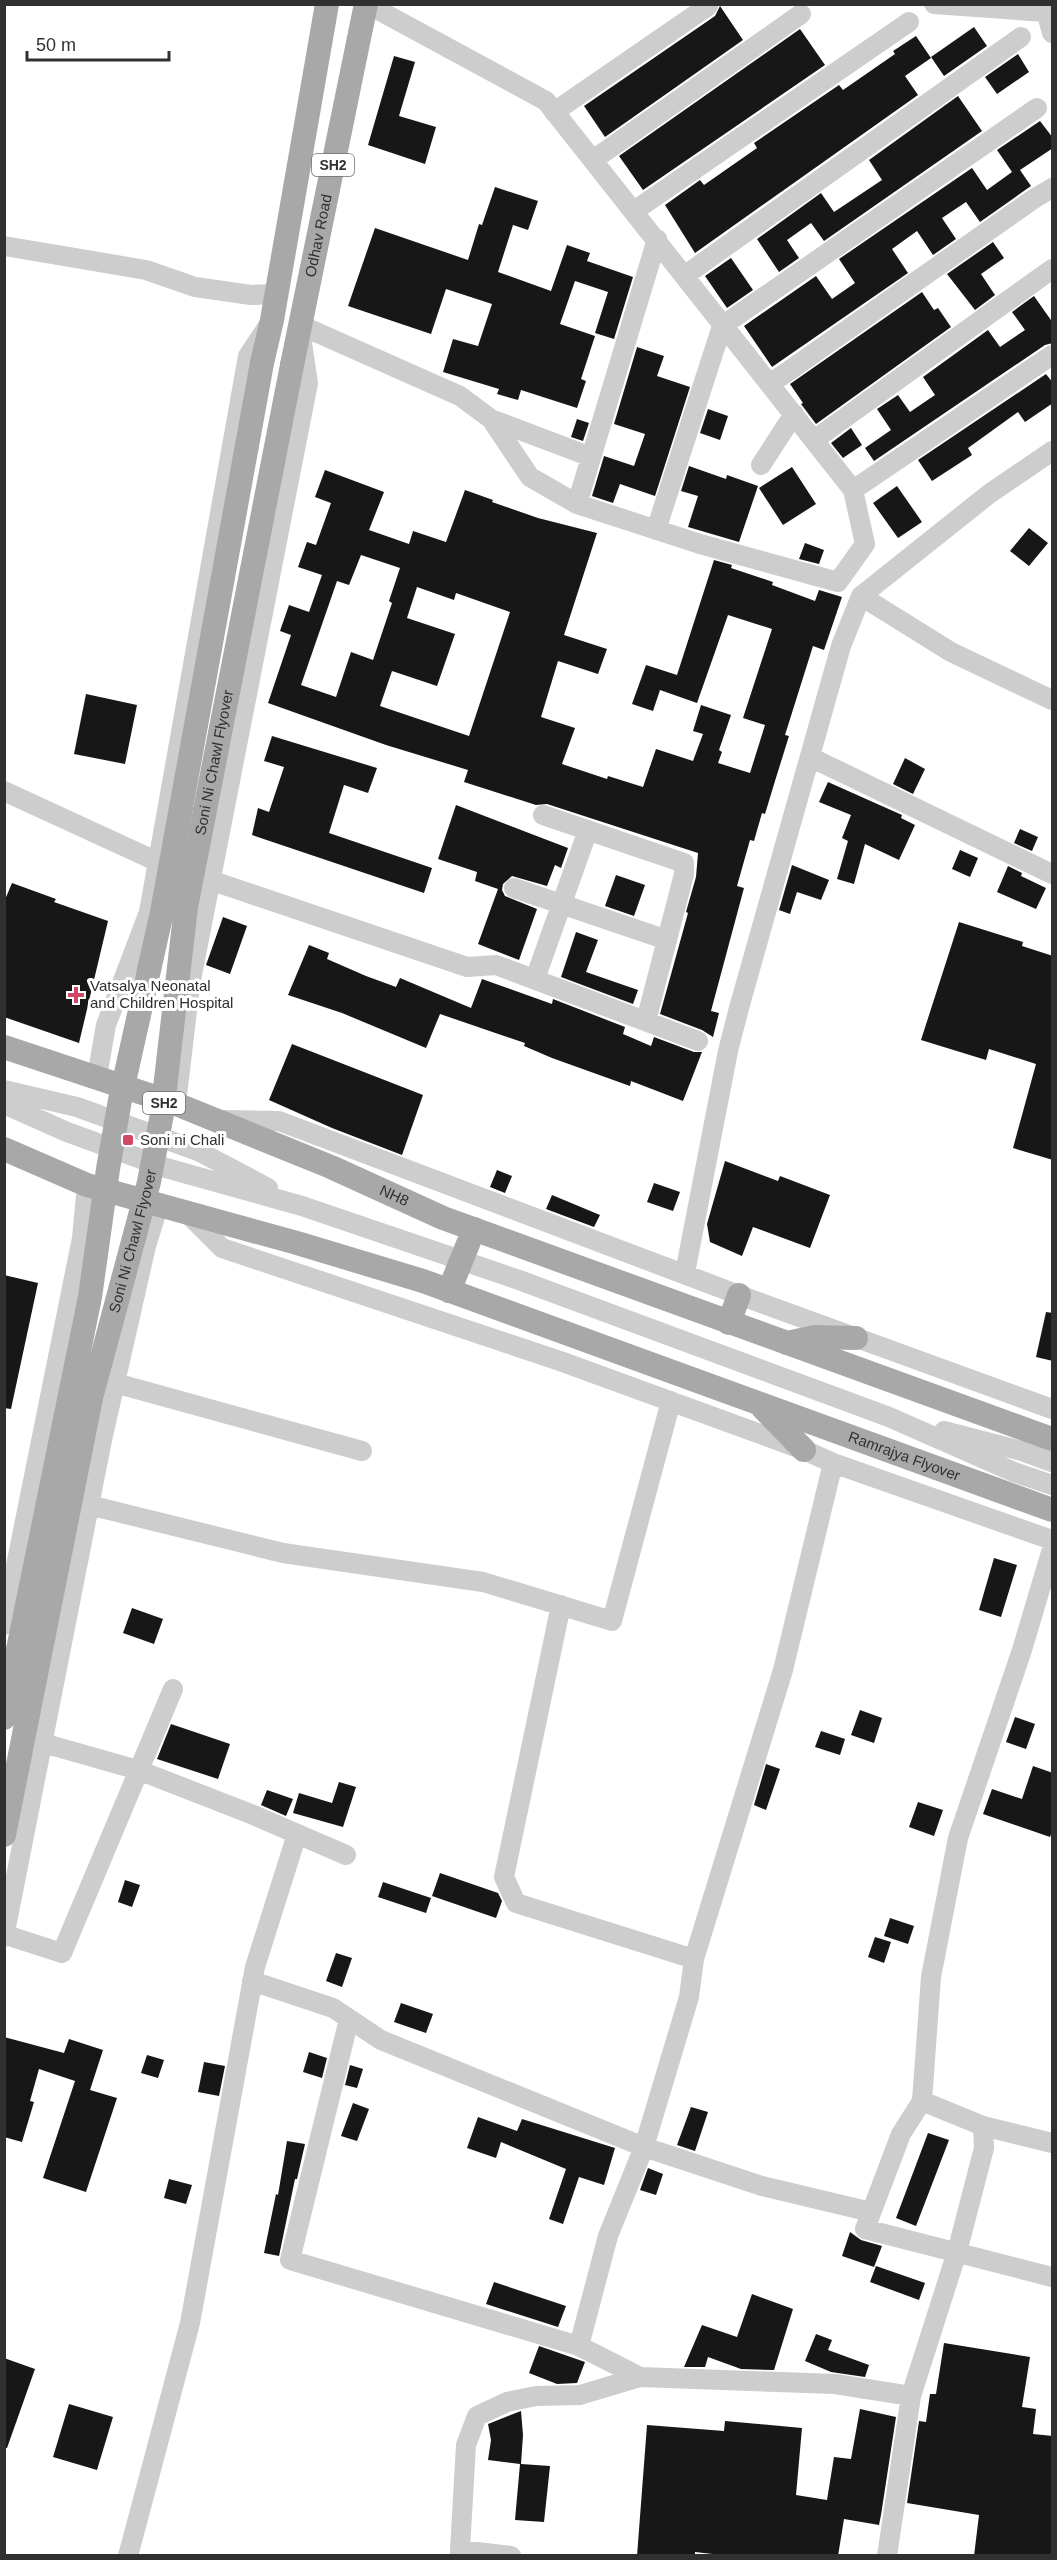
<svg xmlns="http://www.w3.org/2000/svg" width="1057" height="2560" font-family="Helvetica,sans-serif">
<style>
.building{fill:#171717;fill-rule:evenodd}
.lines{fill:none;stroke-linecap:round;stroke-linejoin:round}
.minor{stroke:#cdcdcd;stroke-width:20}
.major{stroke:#a8a8a8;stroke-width:24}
.major-bridge{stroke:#a8a8a8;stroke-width:24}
.poi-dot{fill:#d14866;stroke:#fff;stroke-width:2}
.labels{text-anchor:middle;stroke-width:6;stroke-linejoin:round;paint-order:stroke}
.shield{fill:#fff;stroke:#6e6e6e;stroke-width:1.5}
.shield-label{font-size:14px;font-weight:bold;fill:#303030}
.street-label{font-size:15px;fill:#303030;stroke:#fff}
.poi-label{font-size:15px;fill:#303030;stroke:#fff;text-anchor:start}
</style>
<rect width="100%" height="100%" fill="#fff"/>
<path class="building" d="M720,6L743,40L605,137L584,106L715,16Z
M974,27L987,46L944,76L931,57Z
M800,29L825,65L643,190L619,156Z
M916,36L931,58L905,76L918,95L695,253L665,205L700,180L704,185L757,148L754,143L839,85L843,90L895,54L893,51Z
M1018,54L1029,72L997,94L985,77Z
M394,56L415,62L399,116L436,127L425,164L368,145Z
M958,96L982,131L824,241L811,223L787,240L799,258L779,272L757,239L821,193L834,212L882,180L869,160Z
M1040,121L1053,138V148L1020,170L1031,186L980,222L966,202L942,218L956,239L933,255L917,231L892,249L908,273L772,367L744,326L816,276L832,299L855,283L839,259L972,168L987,190L1012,172L997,150Z
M495,187L538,201L528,230L513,225L498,272L551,291L567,245L590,253L587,261L633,277L614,339L595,333L608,292L575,281L560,324L595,336L581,379L586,381L577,408L521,390L518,400L497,394L499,389L443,372L453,339L478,346L492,304L446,289L431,334L348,306L375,228L468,260L479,224L482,225Z
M993,242L1004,258L981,274L995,295L975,310L947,274Z
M731,258L753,290L727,308L705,276Z
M922,292L934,310L938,308L951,327L816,424L801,404L803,403L790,384Z
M1034,296L1053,323V343L1045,345L874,461L865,448L891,430L877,409L898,395L910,412L935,395L923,377L988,330L1000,347L1025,330L1012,312Z
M637,347L664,356L657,376L690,387L655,496L620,484L613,503L592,496L604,456L634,466L645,434L614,424Z
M1046,374L1053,383V403L1025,422L1018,412L968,448L972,455L932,481L918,460Z
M708,409L728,416L720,440L700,433Z
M577,419L589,423L583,441L571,437Z
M851,428L862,445L843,458L831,443Z
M689,466L726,479L727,475L758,486L739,542L688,527L698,496L681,491Z
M792,467L816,504L783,525L759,488Z
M325,470L384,492L369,530L409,544L413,531L446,542L465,490L493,500L492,502L538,518L597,533L564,635L607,649L598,674L558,661L541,717L575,728L562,764L607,779L608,776L643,787L656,749L693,761L703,734L693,731L701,705L731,715L719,750L722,752L718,763L750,773L765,725L743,718L772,629L728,615L697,703L660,690L653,711L632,704L646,665L677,675L714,560L732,565L731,568L773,582L772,585L815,601L819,590L842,597L824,650L813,646L785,735L789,736L775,781L765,814L762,813L754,841L750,840L737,886L744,888L711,1011L719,1013L713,1037L702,1030L660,1014L688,913L686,912L696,877L698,853L547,804L536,805L464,782L468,770L386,745L268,703L291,635L280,631L289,605L309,612L322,575L298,567L307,542L316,545L331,503L315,497ZM361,555L400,568L389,601L392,603L373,660L351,652L336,697L301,685L337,581L349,585ZM417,587L454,600L456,593L510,612L469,736L380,706L392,671L437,686L455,634L407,618Z
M897,486L922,522L898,538L873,503Z
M1029,528L1048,543L1029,566L1010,551Z
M805,543L824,550L819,564L799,559Z
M86,694L137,705L125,764L74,754Z
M272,736L377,768L368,793L344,785L329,833L432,868L424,893L252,835L258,808L269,812L284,767L264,761Z
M905,758L925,769L913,794L893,784Z
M828,782L902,815L901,818L915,825L899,860L865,844L854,884L837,879L848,841L842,838L851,815L819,802Z
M456,805L568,848L561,868L555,865L547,886L512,876L503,884L502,890L505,896L537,909L519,960L478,944L498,889L475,881L477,872L438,859Z
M1020,829L1038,837L1032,851L1014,843Z
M960,850L978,858L970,877L952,869Z
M792,865L829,880L821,900L797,892L790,914L779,910Z
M1008,866L1022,873L1021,876L1046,888L1036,909L997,892Z
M616,875L645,885L634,916L605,906Z
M12,883L56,899L54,902L108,921L79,1043L4,1017V902Z
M223,917L247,926L230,974L206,965Z
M959,922L1023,942L1022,946L1053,956V1160L1013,1148L1036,1064L989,1049L986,1060L921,1040Z
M576,932L598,940L586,972L638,990L633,1004L561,977Z
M309,945L329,953L327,959L366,976L396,987L400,978L471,1008L482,979L552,1004L553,999L625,1027L623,1034L651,1046L654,1037L694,1052H702L683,1101L631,1081L630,1086L552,1058L524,1046L525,1043L440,1014L426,1048L342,1013L288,995Z
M292,1044L423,1095L402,1155L332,1128L269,1100Z
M725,1161L778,1181L780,1176L830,1195L810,1248L753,1227L742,1256L710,1242L707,1224Z
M497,1170L512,1176L505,1193L490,1187Z
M654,1183L680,1192L673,1211L647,1202Z
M552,1195L600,1215L594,1227L546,1209Z
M4,1275L38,1283L11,1409L4,1408Z
M1046,1312L1053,1313V1361L1036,1357Z
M994,1558L1017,1565L1001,1617L979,1610Z
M132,1608L163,1619L154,1644L123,1633Z
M860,1710L882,1718L874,1743L851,1735Z
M1015,1717L1035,1724L1026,1749L1006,1742Z
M171,1724L230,1744L218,1779L157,1759Z
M821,1731L845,1739L840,1755L815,1747Z
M766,1764L780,1769L766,1810L754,1805Z
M1033,1766L1053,1773V1829L1050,1837L983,1814L992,1789L1022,1799Z
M339,1782L356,1787L343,1827L293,1813L299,1793L332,1803Z
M267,1790L293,1799L286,1816L261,1805Z
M918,1802L943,1810L934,1836L909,1827Z
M440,1873L498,1893L502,1901L496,1918L432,1896Z
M125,1880L140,1885L132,1907L118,1902Z
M383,1882L431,1898L426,1913L378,1897Z
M890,1918L914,1926L908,1944L884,1936Z
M875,1937L891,1942L884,1963L868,1957Z
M336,1953L352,1958L342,1987L326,1981Z
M401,2003L433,2014L426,2033L394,2022Z
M4,2037L64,2053L69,2039L103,2050L90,2090L117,2098L86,2192L43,2178L75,2081L39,2069L30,2101L34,2102L22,2142L4,2137Z
M309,2052L327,2058L322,2078L303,2072Z
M147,2055L164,2060L158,2078L141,2073Z
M204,2062L225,2066L219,2096L198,2092Z
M350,2065L363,2069L357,2088L345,2085Z
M353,2103L369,2109L357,2141L341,2136Z
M691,2107L708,2112L695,2151L677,2145Z
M478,2117L517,2131L522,2119L615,2148L604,2185L579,2177L563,2224L549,2219L566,2169L501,2142L496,2158L467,2148Z
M928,2133L949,2140L916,2226L896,2218Z
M287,2141L305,2144L297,2179H295L279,2256L264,2253L276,2194L278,2195Z
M648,2168L663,2174L656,2195L640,2190Z
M169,2179L192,2185L186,2204L164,2198Z
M850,2232L861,2240L882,2246L874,2267L842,2256Z
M876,2266L925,2283L919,2300L870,2282Z
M494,2282L566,2306L558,2327L486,2304Z
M752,2294L793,2309L774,2370L741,2369L708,2357L705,2367H684L702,2325L737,2337Z
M816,2334L832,2340L828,2350L869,2365L865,2377L831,2372L805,2361Z
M944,2343L1030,2357L1022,2407L1036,2409L1033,2434L1053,2436V2556H974L979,2515L907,2503L919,2421L926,2422L930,2394H936Z
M539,2346L585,2362L577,2383L557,2384L529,2373Z
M4,2358L35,2369L7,2448H4Z
M69,2404L113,2417L97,2470L53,2457Z
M860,2409L896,2417L881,2515L879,2525L844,2519L838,2556H730L695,2552V2556H637L647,2425L724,2431L725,2421L802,2428L796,2495L827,2500L834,2457L851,2459Z
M521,2411L523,2435L521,2464L550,2466L544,2522L515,2520L520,2464L488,2460L491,2440L488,2424Z"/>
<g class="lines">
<path class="minor" d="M934,4L1045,12L1052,5
M1044,4L1052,33
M554,112L708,6
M593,160L801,14
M634,211L909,22
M4,246L146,270L195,287L251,295L276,294
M684,276L1021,37
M300,325L460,396L491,419L530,477L577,504L700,544L838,582L865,544L853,490L546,101L367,4
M770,384L1035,198L1052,188
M491,419L591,457
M814,440L1052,269
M761,465L794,414
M853,490L1052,355
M577,504L657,239
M656,530L722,326L1037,108
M861,596L951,652L1052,700
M810,757L1052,874
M4,791L158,862
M543,815L684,863V874L646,1021
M210,880L467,967L496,965L698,1041
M514,888L667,940
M535,979L588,830
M97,1077L106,1025L149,912L248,356L268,326
M4,1090L77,1107L198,1151L268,1188
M4,1104L67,1132L166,1168L302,1206L519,1280L889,1417L1014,1472L1052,1485
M176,1104L190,985L308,383L301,337
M222,1120L279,1121L739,1295L1052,1409
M187,1213L222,1248L560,1361L804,1450L833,1463L1052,1540
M685,1273L728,1051L739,1008L841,646L861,596L989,494L1052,451
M115,1383L362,1451
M944,1431L1022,1451L1052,1462
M89,1505L283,1553L483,1582L612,1621L671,1401
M1052,1549L1022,1650L958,1838L931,1977L922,2101L901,2134L865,2229L1052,2277
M561,1605L504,1877L516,1903L694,1959
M4,1625L82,1238L87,1185
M43,1743L138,1770L251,1814L346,1855
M6,1935L62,1953L173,1689
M4,1937L102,1440L146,1246L159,1204
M252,1981L333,2008L381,2040L644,2147L762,2186L871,2212
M349,2019L290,2260L579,2346L640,2377
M922,2101L983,2126L1052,2143
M579,2346L608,2236L644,2147L689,1997L694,1959L783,1670L833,1463
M460,2550L466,2445L477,2416L507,2402L536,2396L580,2395L640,2377L835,2384L911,2396
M128,2556L190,2323L255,1967L297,1834
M460,2556V2550L511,2556
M887,2556L911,2396L957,2252L984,2148L983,2126"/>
<g class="major">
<path d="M262,363L272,320L327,4"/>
<path id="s1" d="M292,365L366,4"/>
<path id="s2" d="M4,1047L176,1104L331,1167L443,1218L1052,1439"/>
<path id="s3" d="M4,1149L87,1185L297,1243L423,1281L1052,1510"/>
<path d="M449,1291L474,1229"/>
<path d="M729,1323L739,1295"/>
<path d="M787,1343L815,1337L856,1338"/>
<path d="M763,1408L804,1450"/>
</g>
<g class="major-bridge">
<path d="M4,1718L90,1297L108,1169L120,1100L162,912L262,363"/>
<path id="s4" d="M4,1835L91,1398L149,1182L162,1114L186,907L292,365"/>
</g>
</g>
<g class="poi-dot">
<path d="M73 986h6v6h6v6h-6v6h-6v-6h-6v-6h6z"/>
<rect x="122" y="1134" width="12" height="12" rx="3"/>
</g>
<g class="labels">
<g class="shield">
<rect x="312" y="154" width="42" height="22" rx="4.5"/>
<rect x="143" y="1092" width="42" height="22" rx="4.5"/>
</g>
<g class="shield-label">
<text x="333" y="170">SH2</text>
<text x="164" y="1108">SH2</text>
</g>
<g class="street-label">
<text dy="5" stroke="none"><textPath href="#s1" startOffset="132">Odhav Road</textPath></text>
<text dy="5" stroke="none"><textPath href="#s4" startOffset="1094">Soni Ni Chawl Flyover</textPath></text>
<text dy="5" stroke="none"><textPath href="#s2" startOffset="418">NH8</textPath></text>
<text dy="5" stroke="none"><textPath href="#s4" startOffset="608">Soni Ni Chawl Flyover</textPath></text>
<text dy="5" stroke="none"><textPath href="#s3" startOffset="952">Ramrajya Flyover</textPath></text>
</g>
<g class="poi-label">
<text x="90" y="991">Vatsalya Neonatal<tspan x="90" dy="17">and Children Hospital</tspan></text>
<text x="140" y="1145">Soni ni Chali</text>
</g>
</g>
<rect width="1057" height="2560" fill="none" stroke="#303030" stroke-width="12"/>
<path d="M27 51v9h142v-9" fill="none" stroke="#303030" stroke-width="3"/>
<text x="36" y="51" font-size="18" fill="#303030" stroke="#ffffff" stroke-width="4.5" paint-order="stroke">50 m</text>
</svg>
